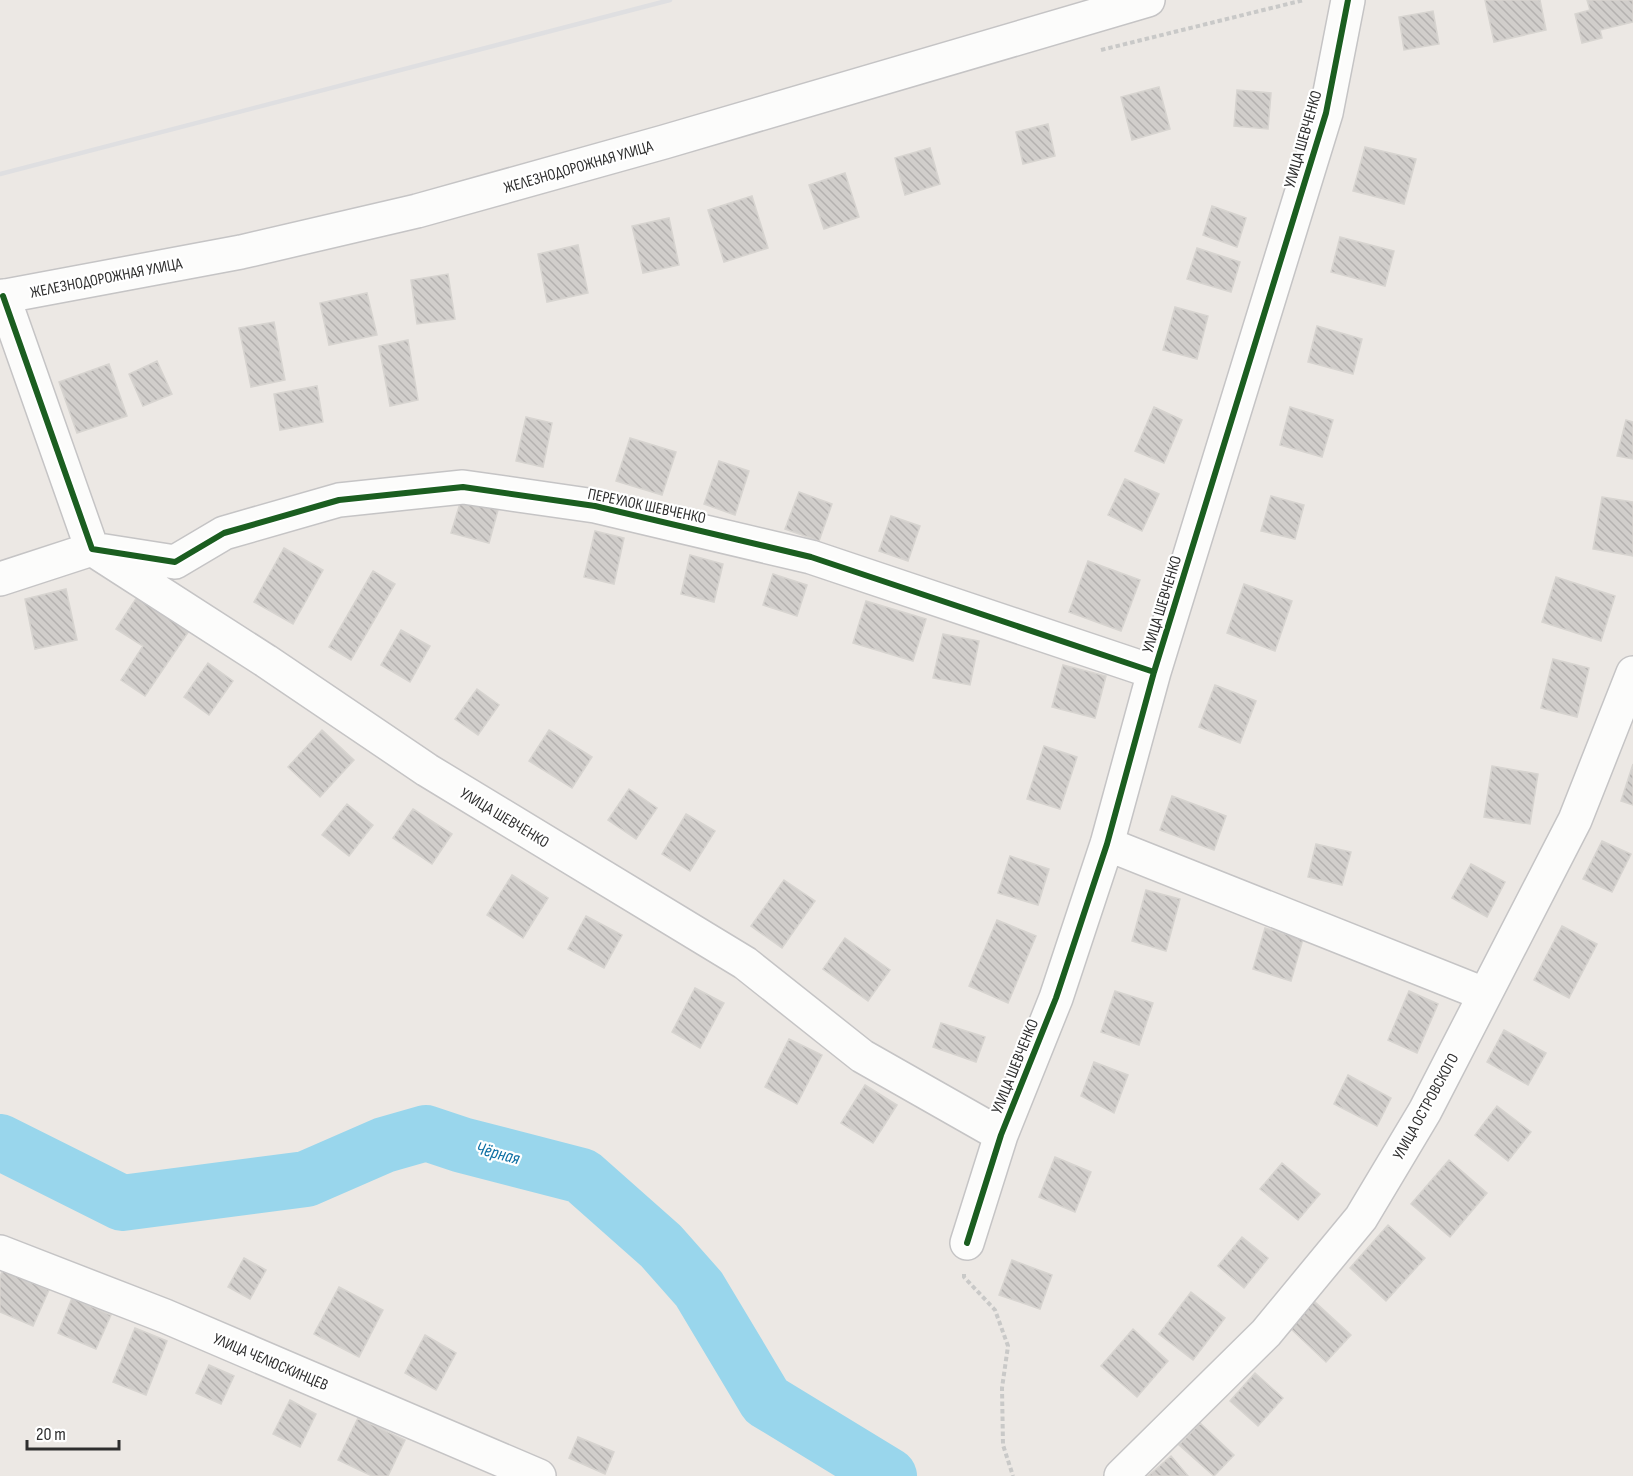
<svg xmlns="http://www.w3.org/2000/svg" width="1633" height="1476" font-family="'Sofia Sans Condensed',sans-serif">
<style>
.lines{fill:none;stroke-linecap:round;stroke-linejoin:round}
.river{stroke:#99d6ec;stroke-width:56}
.building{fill:url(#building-back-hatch);stroke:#d7d4d0;stroke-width:1.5}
.minor-casing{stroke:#c5c4c5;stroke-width:36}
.path{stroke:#c9c9c8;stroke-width:4;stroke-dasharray:4.5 3;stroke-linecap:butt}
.minor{stroke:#fcfcfb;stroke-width:33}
.rail{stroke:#dfdfe1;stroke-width:4.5}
.cycleway-casing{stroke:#fff;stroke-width:10}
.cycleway{stroke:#1b5e20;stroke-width:6}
.labels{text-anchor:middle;stroke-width:4.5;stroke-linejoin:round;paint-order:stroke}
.street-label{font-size:16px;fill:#2e2e2e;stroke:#fff}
.water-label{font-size:18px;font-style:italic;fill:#0d6fa3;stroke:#fff}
</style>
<defs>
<pattern id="building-back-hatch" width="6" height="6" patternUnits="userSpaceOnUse" patternTransform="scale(1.5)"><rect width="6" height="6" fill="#d1cecb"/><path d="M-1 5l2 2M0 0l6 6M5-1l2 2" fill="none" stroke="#b4b1af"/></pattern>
</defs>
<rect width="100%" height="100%" fill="#ece8e4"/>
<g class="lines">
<path class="river" d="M0,1142L122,1203L306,1179L384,1145L426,1133L462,1145L582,1176L661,1246L699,1289L766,1401L889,1476"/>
</g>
<path class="building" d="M1485,0H1540L1546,30L1494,42Z
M1587,0H1633V22L1600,30L1602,38L1582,43L1575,14L1590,10Z
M1433,11L1439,44L1404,50L1399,17Z
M1159,87L1170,129L1132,140L1121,97Z
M1237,90L1271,93L1268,129L1234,126Z
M1048,124L1055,156L1023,164L1016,132Z
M1365,147L1416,159L1404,204L1353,191Z
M930,148L940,184L905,195L895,158Z
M845,173L859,217L824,229L809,185Z
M752,196L768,248L724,262L708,210Z
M1212,206L1246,218L1237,247L1203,235Z
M669,218L679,265L643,273L632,226Z
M1340,237L1394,251L1385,286L1331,272Z
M578,245L588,293L547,302L538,254Z
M1197,248L1240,262L1231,292L1187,279Z
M448,274L455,319L417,324L411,280Z
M367,293L377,335L329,345L320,303Z
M1175,307L1208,316L1197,359L1163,350Z
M274,322L285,380L251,387L239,328Z
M1317,326L1362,339L1353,374L1308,362Z
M408,340L418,400L390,406L379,346Z
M157,361L172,394L143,406L129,374Z
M109,364L127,416L77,433L59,382Z
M317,386L323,422L280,430L274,394Z
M1154,407L1182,420L1164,463L1135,451Z
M1290,407L1333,420L1322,457L1280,445Z
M526,417L552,423L543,467L516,461Z
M1626,420L1633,422V459L1617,456Z
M630,438L676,452L662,495L616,481Z
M719,461L749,471L735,515L704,504Z
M1125,479L1159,494L1142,531L1108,515Z
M799,492L832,504L819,541L785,529Z
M1271,496L1304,505L1295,539L1261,531Z
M1602,497L1633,502V556L1593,549Z
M461,500L498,510L489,543L451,533Z
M891,516L920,526L908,561L879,551Z
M595,531L624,538L614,584L584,577Z
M284,548L323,570L293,624L254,602Z
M690,555L723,564L714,602L681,594Z
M1088,561L1140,580L1121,631L1069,612Z
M373,571L395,584L351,660L329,647Z
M773,574L807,585L797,616L763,605Z
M1556,577L1615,596L1601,641L1542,622Z
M1244,584L1292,601L1275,651L1227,633Z
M66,589L77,640L35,649L25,599Z
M137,597L189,631L145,696L121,680L143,646L116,629Z
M866,601L926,619L913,661L853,643Z
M401,630L430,646L410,682L381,665Z
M943,634L979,641L970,685L933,678Z
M1553,659L1589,668L1577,717L1541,708Z
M208,663L233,681L209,715L184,697Z
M1063,665L1106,676L1095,718L1052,707Z
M1215,685L1256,701L1240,743L1199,727Z
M477,689L499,705L478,735L455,719Z
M322,730L354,760L320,797L288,767Z
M549,730L592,757L572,788L529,761Z
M1044,746L1077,757L1060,809L1027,799Z
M1633,764V805L1621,801Z
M1492,766L1538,774L1530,824L1484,817Z
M629,789L657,808L636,839L608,820Z
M1172,796L1226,816L1214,850L1160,830Z
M347,804L373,825L349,856L322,835Z
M413,809L452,834L432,864L393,838Z
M686,814L715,831L690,871L662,854Z
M1602,841L1631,854L1612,892L1583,879Z
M1316,844L1351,852L1342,885L1308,877Z
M1010,856L1049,869L1038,905L998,893Z
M1471,864L1505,882L1487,917L1452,898Z
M512,875L548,898L523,938L487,915Z
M784,880L815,901L782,948L751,926Z
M1146,890L1180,899L1166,951L1132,941Z
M586,916L622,935L604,968L568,949Z
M997,920L1036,936L1008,1003L969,986Z
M1562,926L1597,944L1569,998L1534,980Z
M1265,928L1303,939L1291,981L1253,969Z
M845,938L890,970L868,1001L823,969Z
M695,988L724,1003L700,1048L672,1032Z
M1115,991L1153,1003L1139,1045L1101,1032Z
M1409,991L1438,1004L1417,1053L1388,1040Z
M941,1023L985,1037L976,1062L933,1047Z
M1504,1030L1546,1053L1528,1085L1487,1062Z
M789,1039L822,1055L797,1104L765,1087Z
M1094,1062L1128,1075L1114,1113L1081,1096Z
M1348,1075L1391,1098L1377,1126L1334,1104Z
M865,1085L897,1105L873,1143L841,1123Z
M1497,1106L1531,1132L1508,1161L1475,1135Z
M1055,1157L1091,1172L1075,1212L1039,1197Z
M1449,1160L1487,1193L1450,1237L1411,1204Z
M1282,1163L1320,1194L1298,1220L1260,1189Z
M1388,1225L1425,1258L1386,1301L1350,1268Z
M1242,1237L1268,1258L1244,1288L1218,1266Z
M244,1258L266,1270L250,1299L228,1287Z
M1012,1260L1052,1275L1040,1309L999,1295Z
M3,1270L49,1290L33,1326L0,1312V1277Z
M339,1287L383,1310L359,1357L314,1334Z
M1191,1292L1225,1318L1193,1360L1159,1334Z
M72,1298L111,1315L96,1349L58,1333Z
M1314,1301L1351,1335L1326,1362L1289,1327Z
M135,1328L167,1341L146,1395L113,1382Z
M1133,1329L1168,1361L1137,1397L1101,1366Z
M425,1335L456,1353L436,1390L405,1373Z
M209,1365L234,1376L221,1404L196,1393Z
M1255,1373L1283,1398L1258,1426L1230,1401Z
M290,1400L316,1414L300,1447L273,1434Z
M358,1418L405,1440L388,1476H372L338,1460Z
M1200,1423L1234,1455L1214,1476L1179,1445Z
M578,1437L614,1452L605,1474L569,1458Z
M1171,1456L1188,1476H1148Z"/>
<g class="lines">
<defs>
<path id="minor" d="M3,296L92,549L175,562L224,533L339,500L463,487L595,506L811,557L1154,672
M0,297L241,252L417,211L664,142L1148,0
M0,579L92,549L266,661L427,770L745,963L862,1056L1001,1135
M1107,844L1484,994
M967,1243L1001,1135L1056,998L1107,844L1154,672L1326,113L1348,0
M0,1252L165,1316L539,1476
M1121,1476L1266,1333L1361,1218L1425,1111L1575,820L1633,673"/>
</defs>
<use href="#minor" class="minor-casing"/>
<path class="path" d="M1101,50L1304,0
M964,1274V1277L995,1310L1008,1346L1002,1388L1003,1445L1013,1476"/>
<use href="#minor" class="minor"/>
<path class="rail" d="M0,174L670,0"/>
<defs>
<path id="cycleway" d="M3,296L92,549L175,562L224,533L339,500L463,487L595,506L811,557L1154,672
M967,1243L1001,1135L1056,998L1107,844L1154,672L1326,113L1348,0"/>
</defs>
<use href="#cycleway" class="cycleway-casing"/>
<use href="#cycleway" class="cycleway"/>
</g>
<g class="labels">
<g class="street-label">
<text transform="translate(1302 139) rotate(-74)" y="6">УЛИЦА ШЕВЧЕНКО</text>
<text transform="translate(578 166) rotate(-16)" y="6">ЖЕЛЕЗНОДОРОЖНАЯ УЛИЦА</text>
<text transform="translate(106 277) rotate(-11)" y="6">ЖЕЛЕЗНОДОРОЖНАЯ УЛИЦА</text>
<text transform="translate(647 505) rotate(12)" y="6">ПЕРЕУЛОК ШЕВЧЕНКО</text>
<text transform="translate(1161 604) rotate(-73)" y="6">УЛИЦА ШЕВЧЕНКО</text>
<text transform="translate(505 817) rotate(31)" y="6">УЛИЦА ШЕВЧЕНКО</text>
<text transform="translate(1014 1066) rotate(-68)" y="6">УЛИЦА ШЕВЧЕНКО</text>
<text transform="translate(1425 1106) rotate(-61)" y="6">УЛИЦА ОСТРОВСКОГО</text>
<text transform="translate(271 1361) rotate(23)" y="6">УЛИЦА ЧЕЛЮСКИНЦЕВ</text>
</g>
<g class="water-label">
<text transform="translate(498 1153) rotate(15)" y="6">Чёрная</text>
</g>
</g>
<path d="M27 1440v9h92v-9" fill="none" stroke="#2e2e2e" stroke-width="3"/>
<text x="36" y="1440" font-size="18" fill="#2e2e2e" stroke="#ffffff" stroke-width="4.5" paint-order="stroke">20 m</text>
</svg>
